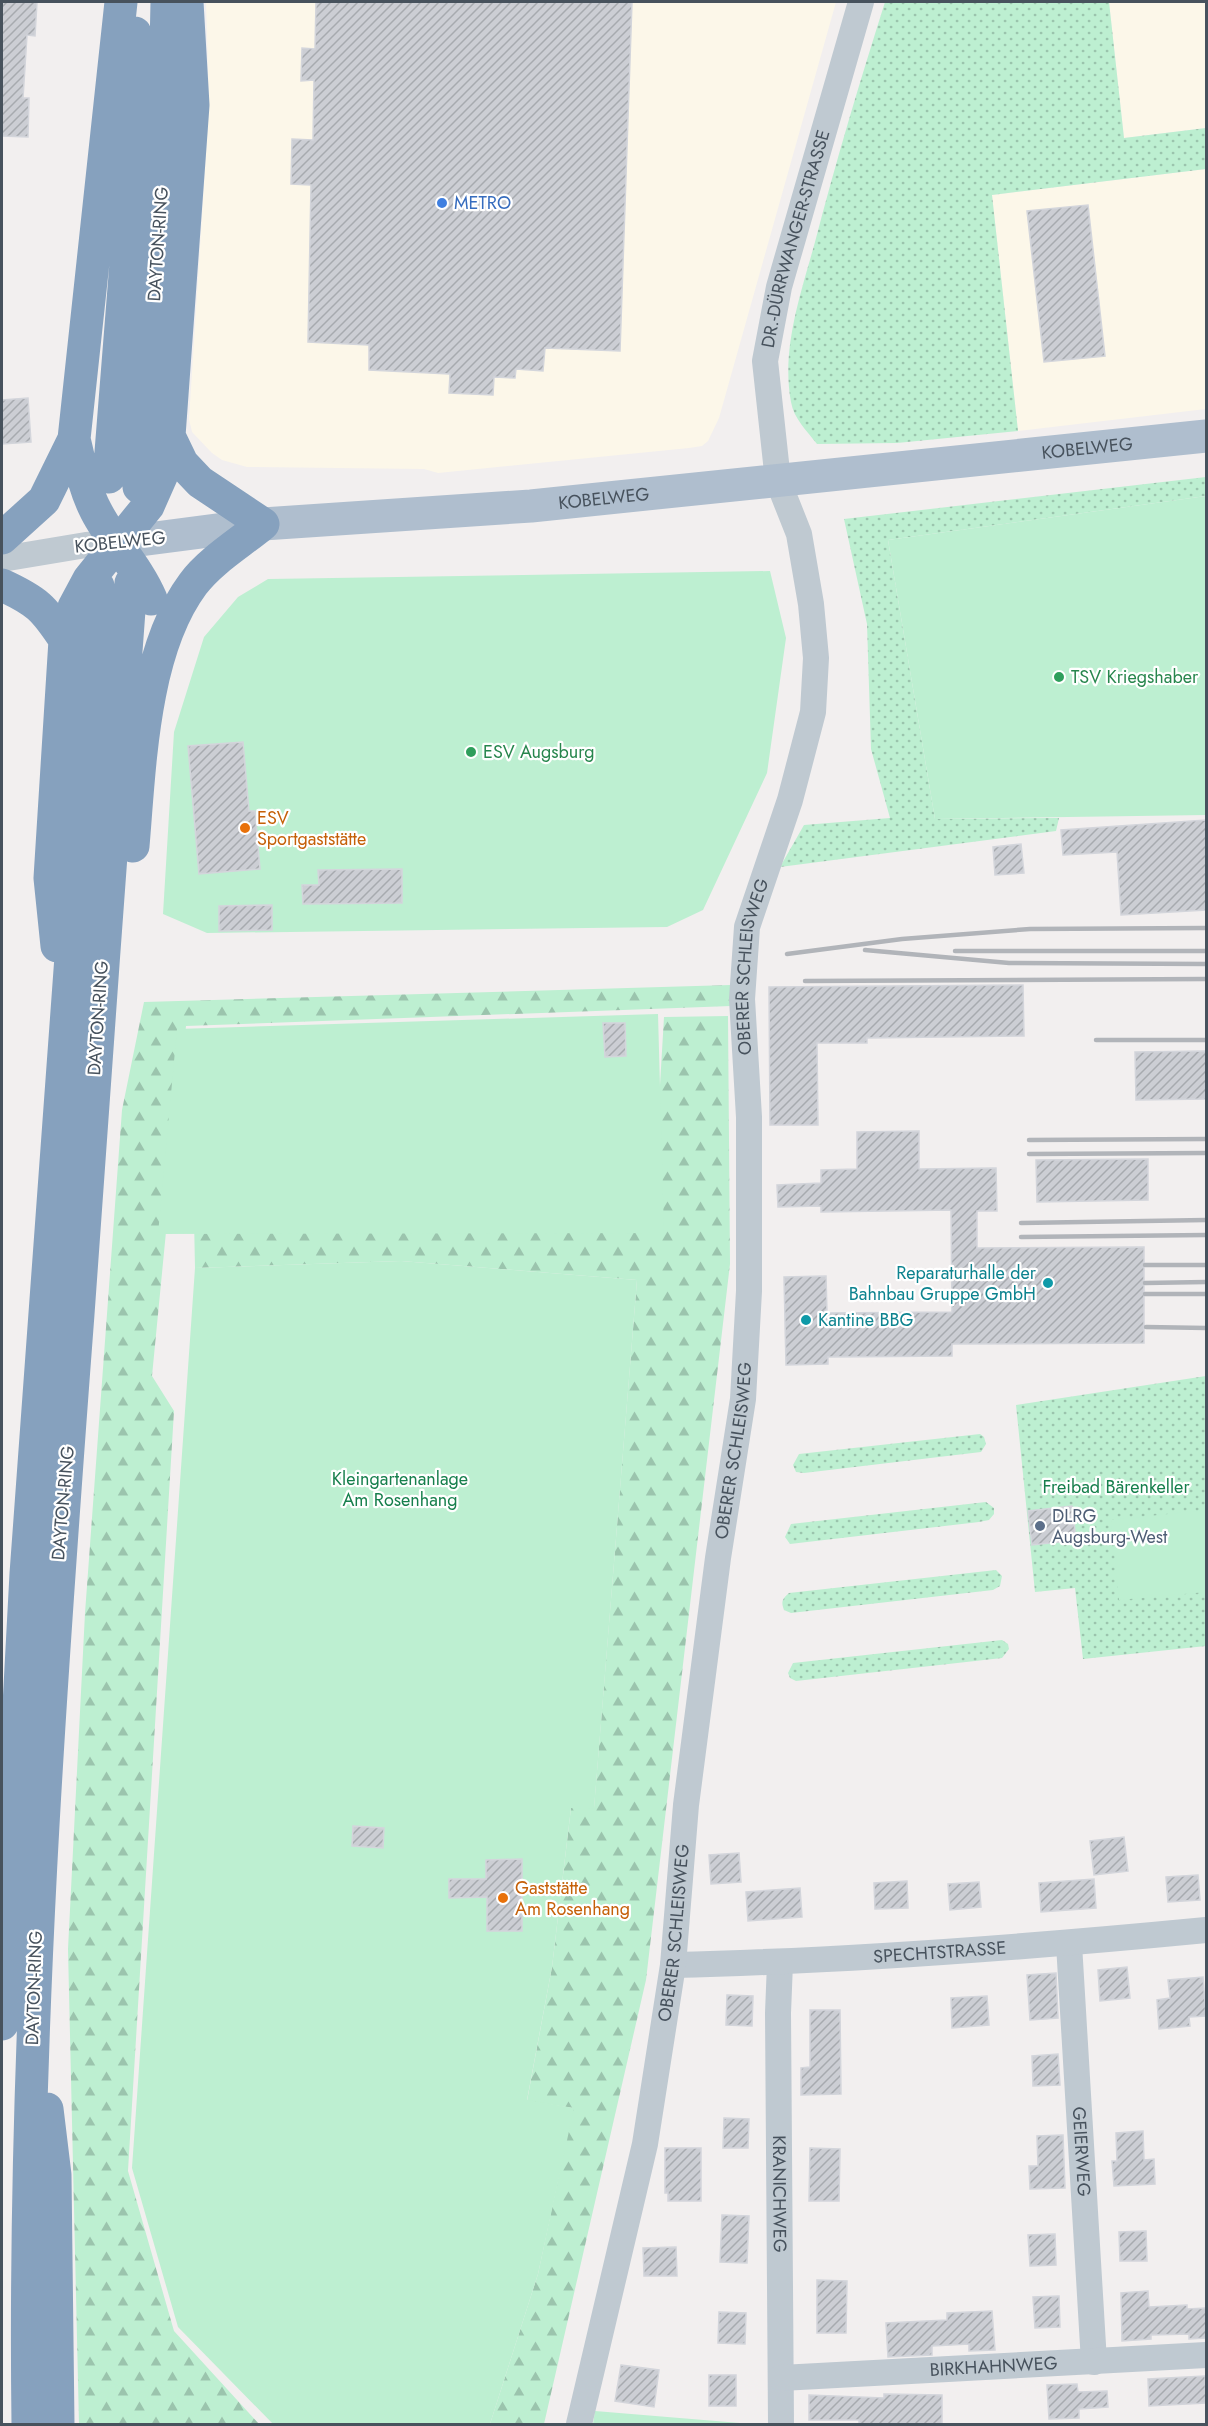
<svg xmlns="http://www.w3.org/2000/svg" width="1208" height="2426" font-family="Jost,sans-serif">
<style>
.commercial{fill:#fcf7e9}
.grass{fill:url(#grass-dots)}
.forest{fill:url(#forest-firs)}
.garden{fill:#bdefd1}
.building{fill:url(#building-hatch);stroke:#d3d5db;stroke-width:1.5}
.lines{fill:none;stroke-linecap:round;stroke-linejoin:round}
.minor{stroke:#bfc9d1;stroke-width:26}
.major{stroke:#afbece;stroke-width:33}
.highway{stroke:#86a1be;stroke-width:33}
.rail{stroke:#b1b4b9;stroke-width:4.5}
.shop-dot{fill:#3f7fe0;stroke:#fff;stroke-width:2}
.leisure-dot{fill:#2e9e5b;stroke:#fff;stroke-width:2}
.food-dot{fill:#e8710a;stroke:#fff;stroke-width:2}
.culture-dot{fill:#0f9aa8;stroke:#fff;stroke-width:2}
.service-dot{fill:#5c6f8a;stroke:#fff;stroke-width:2}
.labels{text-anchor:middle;stroke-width:4.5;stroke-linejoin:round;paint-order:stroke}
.shop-label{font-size:18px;fill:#366cbe;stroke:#fff;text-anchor:start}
.street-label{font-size:18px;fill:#47525d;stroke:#fff}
.leisure-label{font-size:18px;fill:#27864d;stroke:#fff;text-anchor:start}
.food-label{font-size:18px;fill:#c56008;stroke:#fff;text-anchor:start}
.culture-label{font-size:18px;fill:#0d838f;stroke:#fff;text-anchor:end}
.park-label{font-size:18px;fill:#167f4c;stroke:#fff}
.service-label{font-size:18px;fill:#4e5e75;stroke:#fff;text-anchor:start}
</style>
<defs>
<pattern id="grass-dots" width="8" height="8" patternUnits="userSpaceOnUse" patternTransform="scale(1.5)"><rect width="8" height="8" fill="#bdefd1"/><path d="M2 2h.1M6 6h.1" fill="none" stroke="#9bc4ad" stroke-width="1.8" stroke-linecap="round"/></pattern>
<pattern id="forest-firs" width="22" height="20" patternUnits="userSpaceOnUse" patternTransform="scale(1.5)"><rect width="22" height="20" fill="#bdefd1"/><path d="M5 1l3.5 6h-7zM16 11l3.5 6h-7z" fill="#9bc4ad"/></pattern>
<pattern id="building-hatch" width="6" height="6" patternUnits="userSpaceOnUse" patternTransform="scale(1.5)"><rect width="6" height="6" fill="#ccced4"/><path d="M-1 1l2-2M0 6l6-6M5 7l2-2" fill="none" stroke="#a7aaaf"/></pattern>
</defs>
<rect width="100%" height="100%" fill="#f2efef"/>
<path class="commercial" d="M206,2H836L719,418L708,441L702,446L689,448L438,473L424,469L247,467L222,460L212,453L192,432L189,419L209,107Z
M1109,2H1206V128L1124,138Z
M1206,169V409L1018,431L992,195Z"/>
<path class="grass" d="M885,2H1109L1124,138L1206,128V169L992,195L1018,431L897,443L817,444C807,431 794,419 791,402C781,349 801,293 815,242C836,161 860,81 885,2Z
M1206,477V496L888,540L935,819L1059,818L1056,831L780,867L804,825L890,818L871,749L867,624L844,519Z
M1206,1376V1646L1083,1659L1075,1588L1035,1592L1016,1405Z
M980,1434L984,1437L986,1444L981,1452L804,1473L796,1472L793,1465L799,1454Z
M986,1502L994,1508V1514L989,1520L979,1522L790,1544L785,1537L791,1524Z
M996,1570L1002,1576L1000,1586L993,1590L791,1613L784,1610C781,1602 782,1599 789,1593Z
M1002,1640L1008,1644L1009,1649L1002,1658L796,1681L790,1678L788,1673L793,1663Z"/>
<path class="forest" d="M730,985L731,1006L186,1026L152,1376L174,1411L128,2171L174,2331L259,2424H79L68,1949L85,1613L122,1110L144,1002Z
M728,1016L730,1264L646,1980L544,2424H490L538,2274L573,2108L527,2101L552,1967L571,1808H594L637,1280L401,1261L195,1268L194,1219L657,1136L664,1017Z"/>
<path class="garden" d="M1206,496V815L935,819L888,540Z
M770,571L786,638L767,773L703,910L667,927L207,933L163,914L174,732L204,637L238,597L268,579Z
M658,1014L664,1233L158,1234L177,1029Z
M401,1261L637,1280L594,1809L571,1808L552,1967L527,2100L574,2108L538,2274L490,2424H273L178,2327L132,2168L195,1268Z
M1206,1510V1592L1119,1600L1111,1520Z
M595,2411L752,2424H593Z"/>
<path class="building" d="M2,2H37L35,36L27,35L23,98H29L28,137L2,136Z
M316,2H632L620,351L545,348L543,371L516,369L515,378L494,377L493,395L449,393L450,374L369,370V345L308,342L311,185L291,184L292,139L313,140L314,80L301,81L302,48L315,49Z
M1088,205L1105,356L1044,362L1027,211Z
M28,398L31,442L2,444V400Z
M243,742L249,811H255L260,869L199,874L188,746Z
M1206,820V910L1121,915L1117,852L1063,855L1061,830Z
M1021,844L1024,873L995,875L993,847Z
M402,869V903L303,904L302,885H319L318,870Z
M272,905V930L219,931V906Z
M1023,985L1024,1036L867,1038V1043H817L818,1125H770L769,987Z
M603,1023H625L626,1056L605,1057Z
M1206,1051V1099L1136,1100L1135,1052Z
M919,1131V1169L996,1168L997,1211H977V1248L1144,1247V1343L952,1344V1356L828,1357V1364L786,1365L784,1277L826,1276L827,1313L952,1312L951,1210L821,1212V1206L778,1207L777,1185L821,1183V1170L857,1169V1132Z
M1148,1159V1200L1037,1202L1036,1160Z
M1072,1506L1076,1540L1032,1545L1028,1511Z
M353,1826L384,1828L383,1848L352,1846Z
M1124,1837L1128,1871L1094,1875L1090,1841Z
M739,1853L741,1882L711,1884L709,1855Z
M522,1859V1931H487V1897L449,1898V1879H486V1860Z
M1198,1875L1200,1900L1168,1902L1166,1877Z
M1094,1879L1096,1908L1041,1912L1039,1883Z
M907,1881L908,1908L875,1909L874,1883Z
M979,1882L981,1907L950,1910L948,1884Z
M800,1888L802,1917L748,1921L746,1892Z
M1127,1967L1130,1998L1100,2001L1098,1970Z
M1056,1973L1058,2018L1030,2020L1027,1975Z
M1203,1977L1206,2016L1189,2017L1190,2026L1159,2029L1157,2000L1170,1998L1168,1980Z
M727,1995L753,1996L752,2026L726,2025Z
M987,1996L989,2025L952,2028L951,1998Z
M810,2010H840L841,2094L801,2095V2068L810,2067Z
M1058,2054L1060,2085L1033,2086L1032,2056Z
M724,2118L749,2119L748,2148H723Z
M1143,2131L1144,2160L1154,2159L1155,2184L1114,2186L1112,2161H1117L1116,2133Z
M1063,2135L1065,2188L1030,2189L1029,2166H1038L1037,2136Z
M665,2148H701V2201H668V2193H665Z
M810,2148L840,2149L839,2201H809Z
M722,2215L749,2216L747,2263L720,2262Z
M1146,2231L1147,2261H1120L1119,2232Z
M1055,2234L1056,2265L1030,2266L1028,2235Z
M676,2247L677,2276H644L643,2248Z
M817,2280L847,2281L846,2333H817Z
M1148,2291L1149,2307L1187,2305V2309L1206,2308V2338L1189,2339V2334L1151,2335V2339L1122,2341L1121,2293Z
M1059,2296L1060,2327L1035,2328L1033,2297Z
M992,2311L995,2350L969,2351V2344L932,2346V2355L888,2357L886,2323L947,2320V2313Z
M719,2312L746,2313L745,2344L718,2343Z
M621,2365L659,2370L654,2407L615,2401Z
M709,2375H736V2406H709Z
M1205,2376L1206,2403L1149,2406L1148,2379Z
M1077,2384L1078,2392L1107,2391L1108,2407L1079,2409V2418L1049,2419L1047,2385Z
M884,2394L942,2395V2424H859V2420H809V2395L884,2398Z"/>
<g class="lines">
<g class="minor">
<path d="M2,559L86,545L117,543"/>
<path id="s1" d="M1069,1944L1094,2362"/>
<path id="s2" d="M780,1963L778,2013L781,2424"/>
<path id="s3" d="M673,1965C851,1961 1029,1947 1206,1930"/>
<path id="s4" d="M781,2378L1206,2355"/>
<path id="s5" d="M579,2424L645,2144L673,1965L686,1805L718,1558L743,1399L749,1291V1117L742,999L747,927L790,800L813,712L816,658L811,604L799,534L778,481L765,361L779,287L861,2"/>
</g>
<path class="major" id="s6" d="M117,543L263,524L531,506L1206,436"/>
<path class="highway" d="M121,2L74,439C80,463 84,488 96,511C112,542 137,566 151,599
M109,477L126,263L135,33
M139,487C153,325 164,164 167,2
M2,538L44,500L74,439
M2,585C37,601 44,608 65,640
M133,846C140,764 143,651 193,584C210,561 240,543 263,524L200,482L182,463L169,436L193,105L187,2
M57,946L50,878L65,640L74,607L89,579L148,506L163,472L169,436
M2,2024L26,1574L98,586
M47,2109L55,2175L58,2424
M28,2424C23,2053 50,1684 78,1314C96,1070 112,827 131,583"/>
<path class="rail" d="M865,950L1009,963L1206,964
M955,951H1206
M787,954L902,939L1030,929L1206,928
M805,981L1206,979
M1096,1040H1206
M1029,1140L1206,1139
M1029,1154L1206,1153
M1021,1223L1206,1220
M1021,1237L1206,1235
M1145,1265H1206
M1145,1283L1206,1282
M1145,1294H1206
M1146,1327L1206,1328"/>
</g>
<circle class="shop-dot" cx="442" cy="203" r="6"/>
<g class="leisure-dot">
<circle cx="1059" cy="677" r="6"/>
<circle cx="471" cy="752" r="6"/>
</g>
<g class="food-dot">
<circle cx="245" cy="828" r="6"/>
<circle cx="503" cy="1898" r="6"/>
</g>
<g class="culture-dot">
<circle cx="1048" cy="1283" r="6"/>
<circle cx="806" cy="1320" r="6"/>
</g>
<circle class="service-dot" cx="1040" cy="1526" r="6"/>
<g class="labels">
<g class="shop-label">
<text x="454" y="209">METRO</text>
</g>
<g class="street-label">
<text dy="6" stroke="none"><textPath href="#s5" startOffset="2220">DR.-DÜRRWANGER-STRASSE</textPath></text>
<text transform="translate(158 244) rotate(-86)" y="6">DAYTON-RING</text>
<text dy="6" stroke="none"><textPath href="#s6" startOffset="975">KOBELWEG</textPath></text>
<text dy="6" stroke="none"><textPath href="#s6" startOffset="489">KOBELWEG</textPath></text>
<text transform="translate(120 542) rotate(-6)" y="6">KOBELWEG</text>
<text dy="6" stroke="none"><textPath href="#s5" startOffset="1473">OBERER SCHLEISWEG</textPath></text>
<text transform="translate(98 1018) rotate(-86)" y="6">DAYTON-RING</text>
<text dy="6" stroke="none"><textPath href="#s5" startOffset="987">OBERER SCHLEISWEG</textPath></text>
<text transform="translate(63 1503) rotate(-85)" y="6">DAYTON-RING</text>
<text dy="6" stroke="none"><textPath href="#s5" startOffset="501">OBERER SCHLEISWEG</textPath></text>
<text dy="6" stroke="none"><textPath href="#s3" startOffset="267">SPECHTSTRASSE</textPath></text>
<text transform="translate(34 1988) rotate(-88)" y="6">DAYTON-RING</text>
<text dy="6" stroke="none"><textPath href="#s1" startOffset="208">GEIERWEG</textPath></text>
<text dy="6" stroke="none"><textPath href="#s2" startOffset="231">KRANICHWEG</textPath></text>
<text dy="6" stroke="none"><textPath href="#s4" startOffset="213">BIRKHAHNWEG</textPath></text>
</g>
<g class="leisure-label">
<text x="1071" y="683">TSV Kriegshaber</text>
<text x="483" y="758">ESV Augsburg</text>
</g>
<g class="food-label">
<text x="257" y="824">ESV<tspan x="257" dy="21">Sportgaststätte</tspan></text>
<text x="515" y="1894">Gaststätte<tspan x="515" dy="21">Am Rosenhang</tspan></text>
</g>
<g class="culture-label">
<text x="1036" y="1279">Reparaturhalle der<tspan x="1036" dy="21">Bahnbau Gruppe GmbH</tspan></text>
<text x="818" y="1326" text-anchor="start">Kantine BBG</text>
</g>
<g class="park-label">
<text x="400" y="1485">Kleingartenanlage<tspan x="400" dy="21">Am Rosenhang</tspan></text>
<text x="1116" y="1493">Freibad Bärenkeller</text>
</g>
<g class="service-label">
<text x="1052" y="1522">DLRG<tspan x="1052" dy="21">Augsburg-West</tspan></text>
</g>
</g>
<rect width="1208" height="2426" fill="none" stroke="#47525d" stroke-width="6"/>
</svg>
